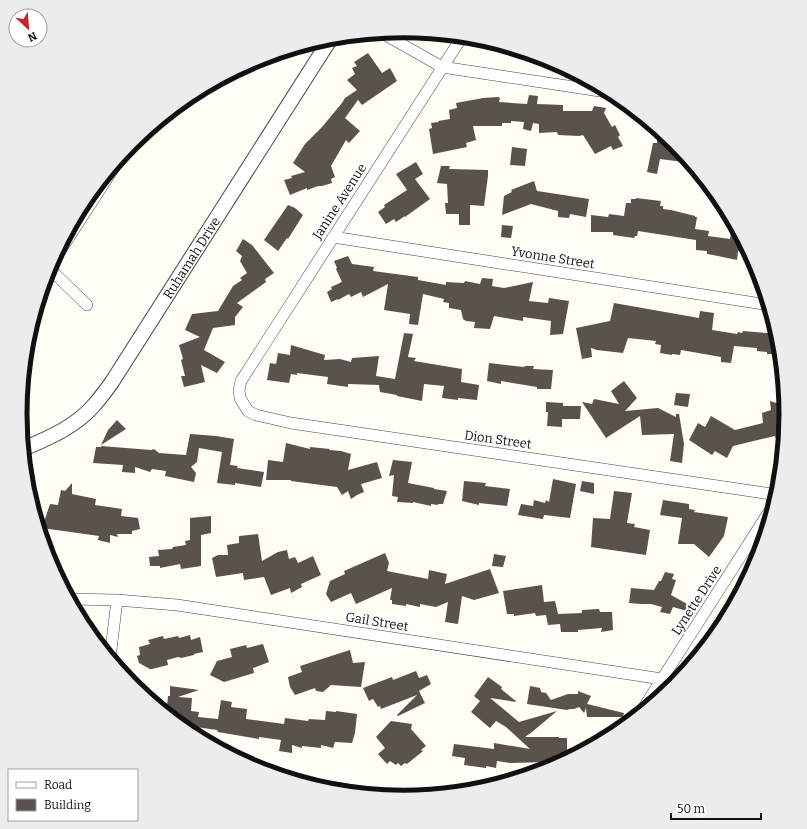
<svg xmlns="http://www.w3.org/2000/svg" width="807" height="829" font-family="Bitter,serif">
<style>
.building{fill:#5a524d}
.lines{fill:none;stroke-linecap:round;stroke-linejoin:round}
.minor-casing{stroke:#444;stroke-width:12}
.tertiary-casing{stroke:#444;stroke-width:16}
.minor{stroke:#fff;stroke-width:11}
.tertiary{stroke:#fff;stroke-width:14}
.labels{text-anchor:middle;stroke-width:4;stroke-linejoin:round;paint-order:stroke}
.street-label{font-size:13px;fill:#111;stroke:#fff}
.rim{fill:none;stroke:#111;stroke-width:5}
</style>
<rect width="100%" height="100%" fill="#fffdf5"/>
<path class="building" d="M368,53L382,73L390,68L397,81L362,105L358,100L345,118L360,131L349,143L346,140L331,166L335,177L331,179L332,183L322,186H318L307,190V188L290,195L284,180L292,178L291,176L305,172L293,163L305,144L322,127L342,103L345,98L357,90L347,80L355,74L352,68L357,66L354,62Z
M529,95L538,96L537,104L563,105V111H592L594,106L606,108L604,113L612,127L615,125L620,135L618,137L623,146L613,150L611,146L595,154L583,135L579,136L558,135L557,132L539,133V124L533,123L531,131L523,129L524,122L511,121V123H502V126H473L476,140L466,143L467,147L433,154L429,129L432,128L431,123L439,122L438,121L450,119L449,110L457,108L456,103L483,98L498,97L500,98L499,102L527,104Z
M657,140L667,141L668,144L672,145V147L679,148L691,163L660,159L657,174L647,172L653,143H657Z
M512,147L527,149L525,166L510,165Z
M416,162L423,174L415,179L430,199L405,217V216L396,222L394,219L386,224L378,212L385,207L384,205L407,190L396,174Z
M441,166H450L449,169L488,170V176L484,206L470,205V225H459V214H446L445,203H448L447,184L437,183Z
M534,181L537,191L589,199L586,217L570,214L569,218L558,217V211L531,204L502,215L504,196L512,192L511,190Z
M636,198L661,201L660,206H663V209L671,210L695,216V217H697L695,229L709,231L708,236L730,239L733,221L751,255L738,251L737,260L713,255L707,254V251L696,250V240L638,231L637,236H635L634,238L613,235V232H591V215L608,217L609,214L624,216L626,203H631V199H636Z
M288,205L295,208L303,215L288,239L287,238L278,251L264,240Z
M502,225L513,226L511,238L501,237Z
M243,239L252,245L274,273L265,279L266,282L237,303L243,307L235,317V325L213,328L204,350L225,362L217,373L201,365L205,382L184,387L181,376H185L181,360L183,359L179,345L200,337L185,330L192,314L218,311L233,286L242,280L240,278L247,273L240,261L242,256L236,251Z
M348,256L352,264L374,267L373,271L418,277V280L446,285V282L464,283L465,281L480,284L482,278L493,279L492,286L504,288L533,282L529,301L548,303L549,298L569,301L563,334L550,335L551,321L523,317V321L494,316L490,329L474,328L475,322L466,321L463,319L461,310L449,308V303L443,302L444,299L423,294L418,325L409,324L410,314L384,310L388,284L363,297L361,292L351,297L349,294L338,300V299L331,302L327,292L332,289L331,287L342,282L336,269L337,268L334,261Z
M614,303L699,318L700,311L714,313L712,330L737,334L738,332L742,333L743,331L778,334L780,344L777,354H767V352L757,351V348L734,346L731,363L721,362V357L681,350L680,355L672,354V355L660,353L661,345L655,344L656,341L628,338L623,353L597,350L591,348L592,357L582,359L576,328L610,321Z
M404,333L413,334L408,357L416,358L414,361L462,369L461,382L479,385L477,400L458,398V400L442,398L444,386L424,384L422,401L397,396V395L380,392L379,385L348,384V387L327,384L328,377L297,373V375L291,374L289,383L267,380L270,363L276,364L278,353L290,355L291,345L325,355L324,360L340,359L351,362L352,358L379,356L376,376L395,379Z
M489,363L524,367L525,366H534L533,369L553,370L551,389H537V387L501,381V384L487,381Z
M624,381L637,398L625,411L658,408L676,417V414H679L684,444L682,463L670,461L674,434L642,435L640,416L606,438L582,402L592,404L594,399L619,404L611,391Z
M676,393L690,394L688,407L674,405Z
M770,401L786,406L787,415L784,440L777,442L775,436L733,446L727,458L715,451L712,455L689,440L698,423L705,427L711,416L735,430L763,423L762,413L771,410Z
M546,402L563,403V406H581L580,419H562V427L547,426L548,412H546Z
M117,420L126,429L101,445L108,430Z
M190,434L216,436L234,439L230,465L238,466L237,468L264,472L261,487L235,483V485L217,483L222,452L199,448L197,462L191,467L196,473L194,482L165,476L166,471L152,469L150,472L135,467V473L122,472L123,465L93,463L96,447H101V446L151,450L154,449L159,453L186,455Z
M286,443L310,449V447L330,449L329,450L341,451L351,454L348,470L377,462L382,478L361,484L364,492L357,495L351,499L348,491L342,495L337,487L291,481V480H266L268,460L283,462Z
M393,460L412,462L408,483L434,488V489L447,491L443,504H438V505L431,504V506L413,502V503L397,502L398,497L392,496L394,475L389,476Z
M553,479L576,484L570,518L544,515L543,519L518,515L521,504L533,506L534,500L545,503L546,500L549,502Z
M464,481L486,483L485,486L510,489L507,506L479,503V505L462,501Z
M582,481L594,483V494L580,491Z
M72,483V494L96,499L95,505L122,509L121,516L138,518L140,529L132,531V534H117L118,537L110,535V543L98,540L99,536L42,528L50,504L58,505L61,490L65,491Z
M614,491L632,493L627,523L635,524L634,527L650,530L646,555L591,547L593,518L610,519Z
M663,500L689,504V509L695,510L694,512L728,517L724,536L709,557L694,544H678L682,518L660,515Z
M211,516V533L201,535V566L181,569L180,564L160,568V566H150L149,557L159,556L158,550L172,549L173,547L186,545L185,541L190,540V518Z
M258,534L262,561L278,552L287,550L289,559L295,557L298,563L313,556L321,575L301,584L302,587L291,593L290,588L271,595L264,577L244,580L243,573L216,577L212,558L218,555H228L227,545L239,543V536Z
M385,553L389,563L387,571L428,579L429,570L447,574L445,584L490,569L499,593L474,600L462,596L458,624L445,622L448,602L436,607L420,604V607L406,604V606L392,604V600H390L392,588L356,604L351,593L331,602L326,594L330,581L345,574L344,571Z
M494,554L506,556L503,567L492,566Z
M665,572L674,574L672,579L676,580L671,595L696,609L694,613L673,607L670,614L660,612L662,607L651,604H641L629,603L631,588L654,590L659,581H661Z
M542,585L544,602L555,601L558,614L582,613V610L599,609L600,612H612L613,630L601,632L602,628L578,630V632H561L560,624L548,625L546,615L536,616L535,613L514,616V614H507L503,591Z
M190,635L191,640L200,637L203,652L194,654V655L181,658L178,657L167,660L168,665L152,669H150L139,663L137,656L140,655L139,647L150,644L148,640L163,636L164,639L178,636L179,638Z
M263,644L269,662L253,668L254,673L224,682L210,675L217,661L232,657L230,649L246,645L247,648Z
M350,650L353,663L365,662L361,687L331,685L323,692L316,691L315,688L295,695L290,687L288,677L302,672L300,666Z
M416,671L419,678L427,675L431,684L419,691L425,703L398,716L397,715L417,695L381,709L380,706L378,707L373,699L369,701L363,688L392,677L393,680Z
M488,677L502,687L501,689L517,702L490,698L519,722L557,711L532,732L525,737H559V738H567V760L546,770L545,762L510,763L497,761L496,768L486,766V768L464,765L465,758L452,756L454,744L494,749V743L530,749L506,727L496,721L490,728L471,712L480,701L474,696Z
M170,686L199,690L178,697L192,698L191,711L199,712L198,717L218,719L221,700L232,702L231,707L247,709L246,719L284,724L285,718L308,721L309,719L325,720L326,711L336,712V711L357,714L355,733L352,743L335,742L333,748L321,745V748L302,746V748L292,745V753L279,751L281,740L259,737V739L218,732L217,730L196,727V730L189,729L188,732L157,706H167L168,696H170Z
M530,686L540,688L541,692L546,693L551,700L568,694H578V691L591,696L587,704L624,713L623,717H587L586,708L584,713L579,707L574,709H570L567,710L527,704Z
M391,721L412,724L411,729L426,746L421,750L423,751L407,764L405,763L401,766L398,763L396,765L390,761L387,764L378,754L385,748L376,737Z"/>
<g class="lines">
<defs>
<path id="minor" d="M382,33L442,67L613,93
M462,37L241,381L239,390L240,398L248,411L256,415L291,423L778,495
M333,237L769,305
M49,268L121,157
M49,268L87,305
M69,599L117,600L177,605L662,679L680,680
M110,658L117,600
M639,715L776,501
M305,783L387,796"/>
<g id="tertiary">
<path id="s1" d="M23,449C49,438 77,426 95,404C101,397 107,389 112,382L331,38"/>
</g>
</defs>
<use href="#minor" class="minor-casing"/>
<use href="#tertiary" class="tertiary-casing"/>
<use href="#minor" class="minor"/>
<use href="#tertiary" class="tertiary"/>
</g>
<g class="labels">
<g class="street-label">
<text transform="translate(339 201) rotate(-57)" y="5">Janine Avenue</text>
<text transform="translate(553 257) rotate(9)" y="5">Yvonne Street</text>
<text dy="5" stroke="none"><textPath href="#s1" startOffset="261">Ruhamah Drive</textPath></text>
<text transform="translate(498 439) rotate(8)" y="5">Dion Street</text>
<text transform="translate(696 600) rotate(-57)" y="5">Lynette Drive</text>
<text transform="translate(377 621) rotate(9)" y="5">Gail Street</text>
</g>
</g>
<path d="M0 0H807V829H0ZM27 414a376 376 0 1 1 752 0a376 376 0 1 1-752 0Z" fill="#ececec" fill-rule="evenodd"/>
<path class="rim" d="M27 414a376 376 0 1 1 752 0a376 376 0 1 1-752 0Z"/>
<rect x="8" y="769" width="130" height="52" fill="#ffffff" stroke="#a0a0a0"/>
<rect x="16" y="782" width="20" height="6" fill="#ffffff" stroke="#a0a0a0"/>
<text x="44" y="789" font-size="12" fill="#111111">Road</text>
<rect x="16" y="799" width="20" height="12" fill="#5a524d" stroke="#a0a0a0"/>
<text x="44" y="809" font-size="12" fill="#111111">Building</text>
<g transform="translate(28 28) rotate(154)"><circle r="19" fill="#ffffff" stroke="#a0a0a0"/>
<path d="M0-3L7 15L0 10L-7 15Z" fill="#c4262e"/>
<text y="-6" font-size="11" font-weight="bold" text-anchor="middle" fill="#111111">N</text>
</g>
<path d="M671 813v6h90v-6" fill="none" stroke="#111111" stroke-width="2"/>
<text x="677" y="813" font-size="12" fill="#111111" stroke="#ffffff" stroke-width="3" paint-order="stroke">50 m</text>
</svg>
